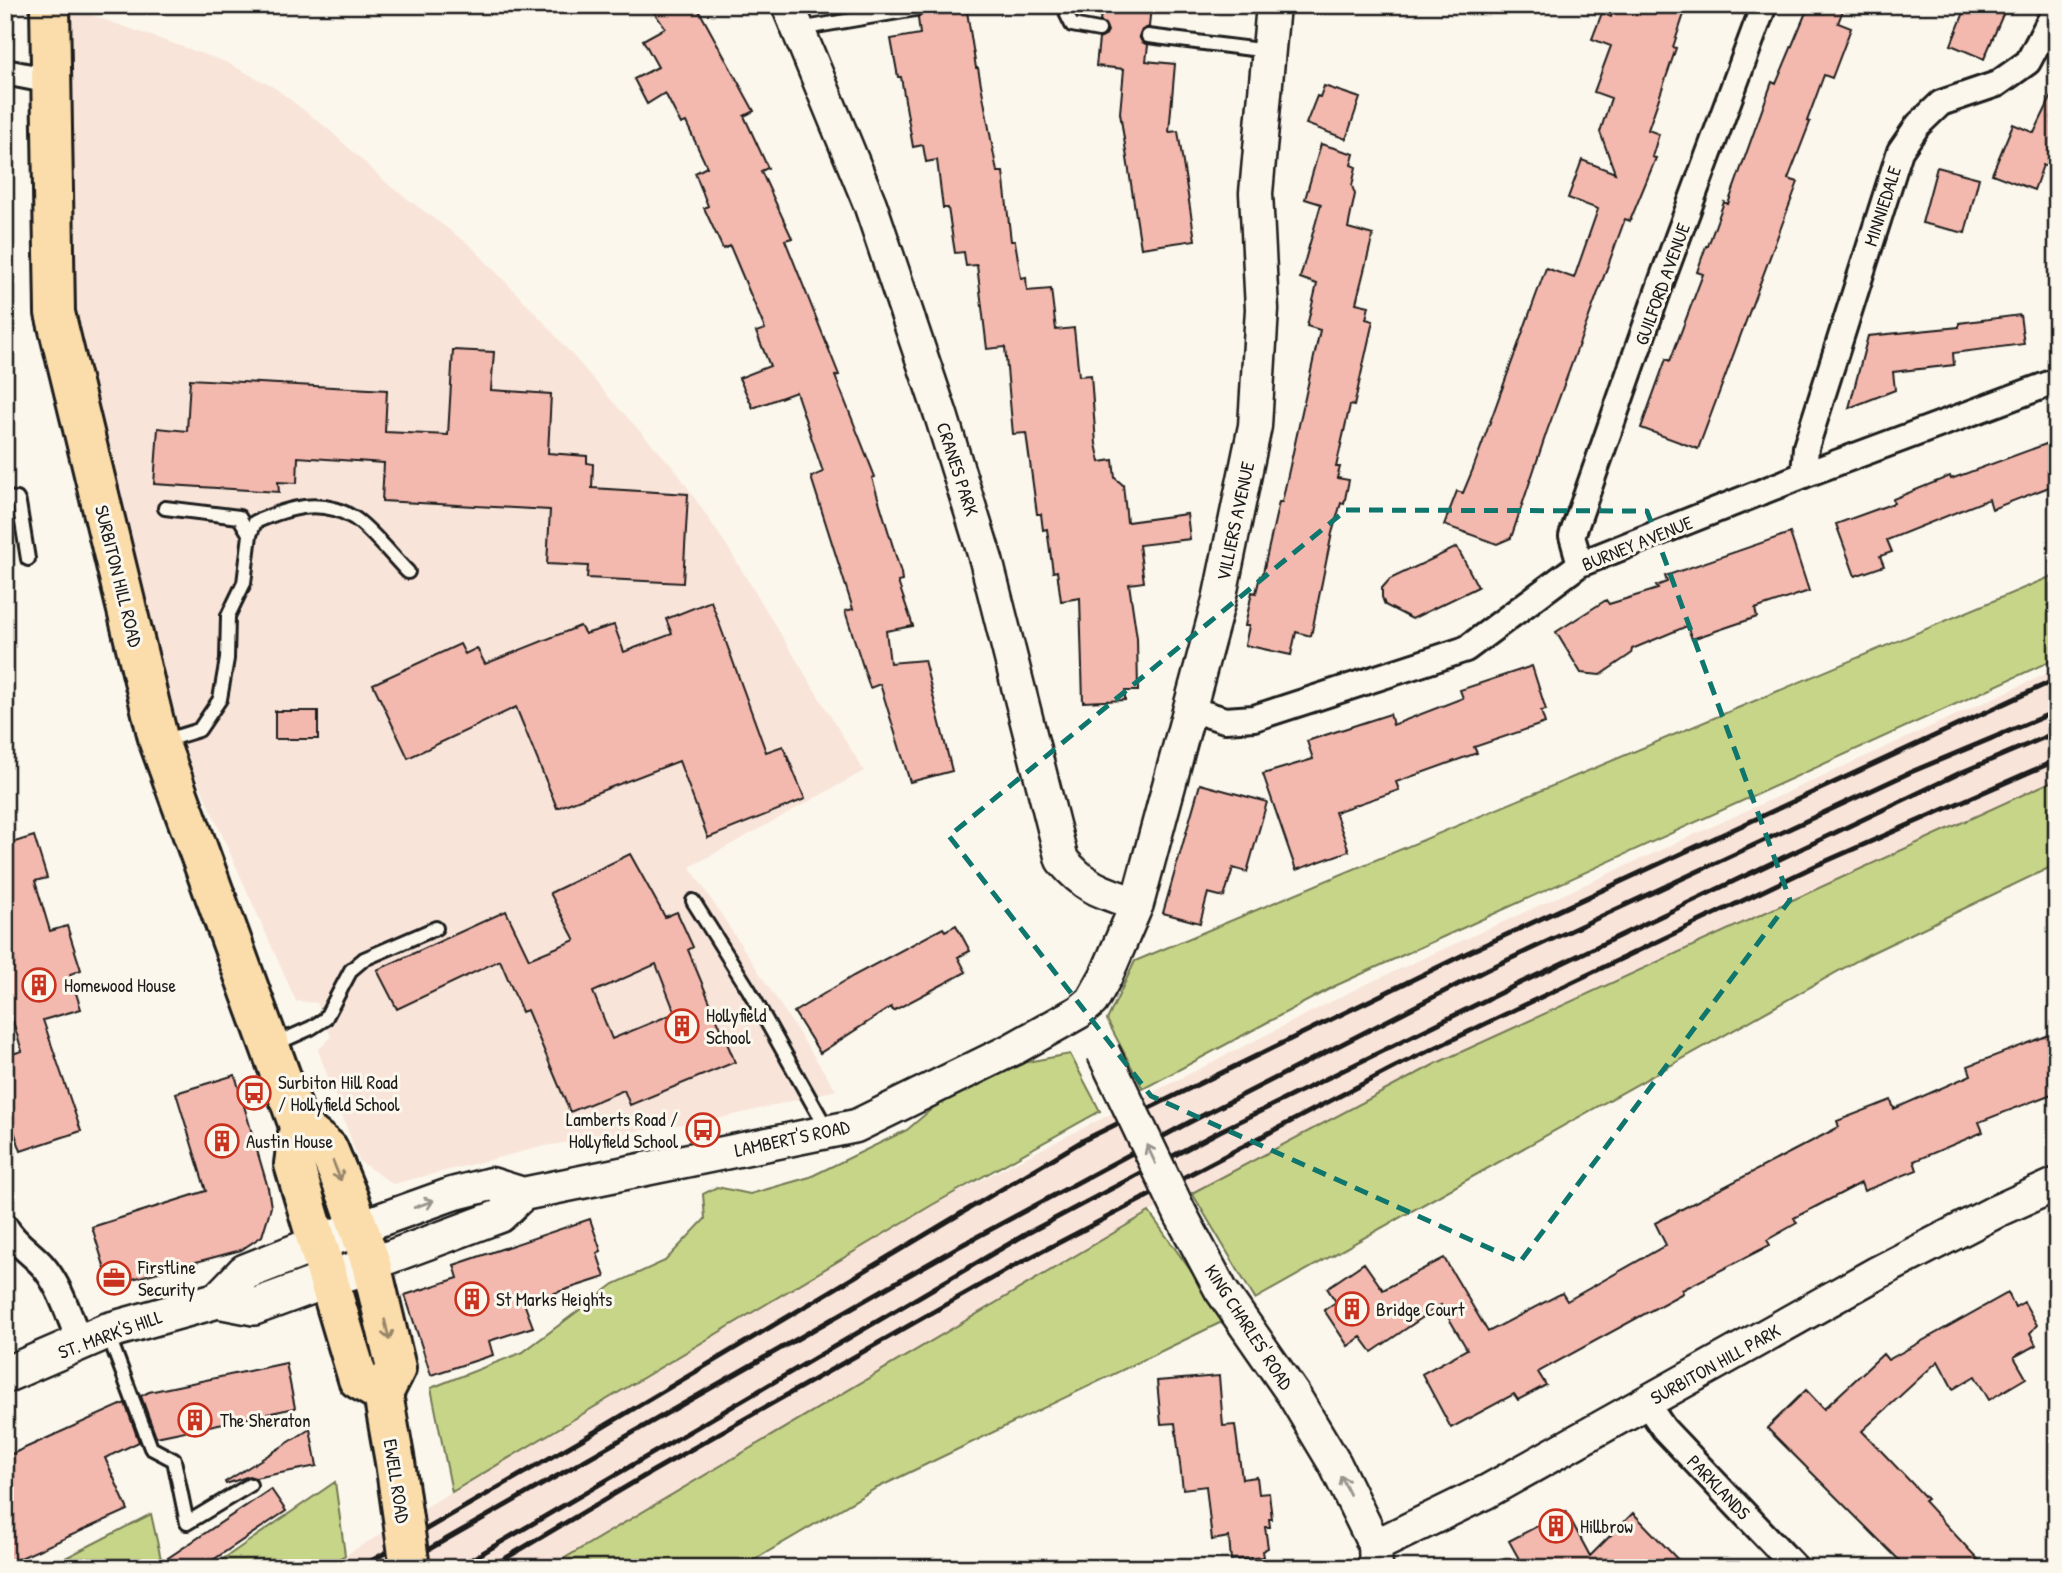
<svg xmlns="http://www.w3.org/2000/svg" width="2062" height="1573" font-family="'Patrick Hand',sans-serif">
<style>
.built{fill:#f9e4d9}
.green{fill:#c7d589;stroke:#727852;stroke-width:2}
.building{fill:#f4b9ae;stroke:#1c1c1c;stroke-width:2;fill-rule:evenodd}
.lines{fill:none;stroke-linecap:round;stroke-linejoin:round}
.service-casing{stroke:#1c1c1c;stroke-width:18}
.minor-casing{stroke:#1c1c1c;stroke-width:30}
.tertiary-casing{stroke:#1c1c1c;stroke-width:37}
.secondary-casing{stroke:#1c1c1c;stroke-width:40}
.primary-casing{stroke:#1c1c1c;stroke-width:44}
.service{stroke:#fbf7ec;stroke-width:12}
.minor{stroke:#fbf7ec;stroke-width:24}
.tertiary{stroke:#fbf7ec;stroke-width:32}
.secondary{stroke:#fbf7ec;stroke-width:35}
.primary{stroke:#fbddab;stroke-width:38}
.rail{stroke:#1c1c1c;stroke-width:5}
.tertiary-bridge-casing{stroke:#1c1c1c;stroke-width:37;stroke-linecap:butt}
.primary-bridge-casing{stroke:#1c1c1c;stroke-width:44;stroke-linecap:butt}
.tertiary-bridge{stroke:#fbf7ec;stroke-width:32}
.primary-bridge{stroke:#fbddab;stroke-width:38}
.oneway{stroke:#97948e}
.oneway2{stroke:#97866b}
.marked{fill:none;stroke:#0f766e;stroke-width:5;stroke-dasharray:14 9;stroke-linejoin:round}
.labels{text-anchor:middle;stroke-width:6;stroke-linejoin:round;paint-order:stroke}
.street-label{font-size:19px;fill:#1c1c1c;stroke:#fbf7ec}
.poi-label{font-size:19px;fill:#1c1c1c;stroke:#fbf7ec;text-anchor:start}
</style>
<rect width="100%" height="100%" fill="#fbf7ec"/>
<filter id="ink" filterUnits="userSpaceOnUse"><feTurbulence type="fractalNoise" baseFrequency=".0143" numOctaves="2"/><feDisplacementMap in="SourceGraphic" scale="14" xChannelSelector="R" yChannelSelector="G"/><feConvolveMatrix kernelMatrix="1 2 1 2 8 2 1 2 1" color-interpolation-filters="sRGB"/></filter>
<g filter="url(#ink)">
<path class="built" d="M62,5L226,62L275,88L327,128L390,186L471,246L540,318L615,404L675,469L727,546L864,771L690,867L836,1090L726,1117L545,1146L393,1184L359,1161L318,1050L331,1037L325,1019L317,1003L296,1001L173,725L67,329Z
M2057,669V779L1437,1063L1192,1193L1149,1212L548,1568H324L932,1205L1358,988Z"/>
<path class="green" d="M2057,574V658L1335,986L1143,1089L1107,1020L1135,961Z
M2057,779V864L1869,954L1255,1299L1192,1193L1437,1063Z
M1070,1054L1100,1111L932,1205L452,1492L431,1388L523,1352L614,1284L665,1261L705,1219L703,1194L717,1187L750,1194L810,1177L907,1130L942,1100L1016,1064Z
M1149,1212L1226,1320L873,1490L740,1568H548Z
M335,1482L345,1555L324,1568H210Z
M151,1514L163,1568H46Z"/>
<path class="building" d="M649,5H696L754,111L744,116L768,168L761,171L792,238L785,240L839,375L835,376L875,477L872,478L901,573L902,581L898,582L913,626L886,631L890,663L924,660L952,771L910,782L880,684L870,688L845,611L853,609L811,477L823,472L796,392L753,408L739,378L770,366L756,332L765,329L730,246L723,249L704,208L708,206L695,173L707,167L686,122L681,124L665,93L647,104L634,79L658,67L643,40L665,28Z
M924,5H966L976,68H978L997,172H1003L1011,241H1015L1021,278L1026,277L1027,291L1051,289L1056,330L1074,328L1079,376L1091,375L1096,444L1100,462L1113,460L1115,478L1123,485L1127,522L1187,514L1190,539L1139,545L1144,582L1129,584L1137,638L1138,691H1125V700L1083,702L1080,598L1061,601L1057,571L1053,572L1047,529L1043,530L1041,514H1037L1026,433L1013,434L1005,347L987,349L977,265L966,266L964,252L955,253L948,208H943L937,160L926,162L923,145L913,147L901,77H898L891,39L920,34L918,18L924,13Z
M1102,5H1151L1149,27L1142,30L1139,36L1142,42L1148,45L1146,61L1175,64L1169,132L1178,131L1195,240L1141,248L1120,113L1124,69L1096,66L1099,39L1105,36L1108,31L1105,24L1100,21Z
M1615,5H1687L1673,47L1676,48L1669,69L1648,130L1659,134L1652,157L1656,158L1630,221L1625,219L1547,431L1511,538L1497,544L1444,525L1457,491L1463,493L1473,469L1546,268L1574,278L1598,209L1568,198L1582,160L1615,173L1600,132L1611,98L1594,92L1611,46L1592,39L1602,13L1611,17Z
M1809,5H1845L1838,23L1851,28L1832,78L1824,75L1807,121L1810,122L1788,179L1798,182L1698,449L1641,428L1666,359L1670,361L1703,274L1697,272L1706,246H1708L1724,202L1728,204L1772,82L1776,84Z
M1967,5H2007L1984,59L1951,45Z
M2057,85V171L2043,165L2034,190L1992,174L2013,124L2034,133Z
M1324,86L1360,98L1346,139L1306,124L1317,96L1320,97Z
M1321,144L1354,154L1351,165L1356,167L1352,186L1355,194L1348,228L1373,235L1356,303L1369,306L1366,319L1373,321L1354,406L1350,405L1336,467H1340L1337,478L1349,480L1344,504L1341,503L1332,533L1311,636L1296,632L1291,655L1245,645L1249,626H1245L1252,592L1256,593L1260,576L1262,577L1279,502H1282L1320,330L1307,326L1317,284L1300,278L1321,204L1305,199Z
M1937,167L1979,178L1965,233L1922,223Z
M2020,315L2024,344L1953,353L1954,365L1893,372L1895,390L1849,408L1868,336L1959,327V323Z
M453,350L494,352L491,390L551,394L548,453L587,456V463L593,464L592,488L688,494L683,583L587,578L588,566L547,564L550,510L382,501L384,463L298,457L297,483L278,482L279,492L154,484L158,428L187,431L190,379L387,390L385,432L448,435Z
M2057,440V484L1992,509L1989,499L1887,540L1892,552L1880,556L1884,566L1855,576L1836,524L1894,503L1893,499L1950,476L1951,479Z
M1790,533L1809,591L1755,609L1757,617L1692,639L1687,626L1632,649L1631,654L1600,675L1581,673L1556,632L1606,600L1609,604L1658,589L1656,586L1667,582L1665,576Z
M1457,547L1478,587L1412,619L1385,605L1382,597V588L1390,579Z
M711,601L766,752L783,746L805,799L708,838L679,761L557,808L516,707L408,758L373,684L460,644L465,654L477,648L485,664L580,626L585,634L614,625L624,652L672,634L666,619Z
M1532,666L1546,710L1541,711L1545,723L1474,747L1477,753L1396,782L1399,790L1335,812L1349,851L1296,870L1263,774L1313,759L1307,741L1390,714L1393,725L1463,698L1460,690Z
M275,711H318V739H275Z
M1200,784L1267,802L1247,872L1233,868L1224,897L1208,893L1200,923L1163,913Z
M34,836L47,878L35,881L50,931L67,926L81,970L70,974L81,1009L43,1020L81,1131L21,1151L5,1105V1056L22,1051L5,995V845Z
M630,854L665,917L677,912L693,947L688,950L735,1062L630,1105L624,1090L570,1112L527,1010L522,1012L500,960L397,1009L377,970L506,911L529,959L575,940L550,893ZM656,964L675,1013L612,1039L593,992Z
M956,925L970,951L958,957L966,972L893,1011L891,1007L820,1053L794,1012L853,976L943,928L945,931Z
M2057,1032V1092L1979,1122L1983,1132L1914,1161L1917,1170L1864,1191L1861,1183L1794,1218L1797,1223L1767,1240L1770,1245L1682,1290L1683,1293L1538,1372L1546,1385L1518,1400L1514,1394L1451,1428L1422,1374L1467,1349L1441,1305L1372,1352L1361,1337L1348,1346L1324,1310L1336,1302L1327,1288L1364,1263L1383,1290L1444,1258L1488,1332L1562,1293L1567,1301L1666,1245L1655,1223L1839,1127L1837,1121L1891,1100L1894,1109L1971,1075L1968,1066Z
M235,1075L268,1188L271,1207L262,1236L241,1250L110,1285L92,1227L206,1191L176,1093Z
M590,1219L601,1251L597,1253L605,1277L524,1303L533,1327L489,1341L493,1355L431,1375L405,1295L458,1278L454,1265Z
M2008,1293L2015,1307L2024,1302L2037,1325L2030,1333L2036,1345L2014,1357L2026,1378L1989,1400L1975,1376L1953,1389L1938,1361L1862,1431L1927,1499L1924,1501L1986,1568H1907L1767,1428L1806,1390L1824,1409L1883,1354L1888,1360Z
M286,1363L295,1408L156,1437L141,1396L149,1392Z
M1219,1376L1223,1426L1235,1425L1242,1479L1257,1477L1259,1494L1269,1493L1272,1519H1269L1270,1527H1265L1268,1548L1262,1551L1263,1557L1231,1560L1229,1537L1212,1540L1206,1486L1183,1489L1175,1423L1161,1424L1157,1381Z
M125,1403L139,1442L105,1458L128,1510L5,1565V1457Z
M310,1429L317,1466L255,1478L249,1476L226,1484L225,1482Z
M271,1489L286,1511L201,1568H153Z
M1566,1511L1590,1556L1633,1513L1686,1568H1524L1509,1541Z"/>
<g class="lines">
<defs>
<path id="service" d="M1065,5L1067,15L1072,25L1099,30
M799,29L916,9
M1148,36L1268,51
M5,498L17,499L19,503L28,559
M165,508L239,517L250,535
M163,741L199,730L220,699L227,659L228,616L244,583L250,535L255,522C288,508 321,497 354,518C368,526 395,559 408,572
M693,901L749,990L828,1131
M273,1045L311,1028L325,1019L351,970L364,959L436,928
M108,1334L151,1448L174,1460L187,1523L250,1485"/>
<path id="minor" d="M5,72L51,81
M1804,475L1806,447L1900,151L1918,125L1941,103L1997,84L2028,62L2057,7
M1580,564L1572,536L1663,277L1764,5
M1190,709L1225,720L1254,718L1466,649L1580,564L1804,475L2057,381
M5,1226C14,1243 31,1252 43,1266C61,1287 69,1317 80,1342
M1646,1403L1664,1429L1796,1568"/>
<path id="tertiary" d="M788,5L870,204L941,415L986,560L1062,860C1087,889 1102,892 1137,904
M1181,1215L1221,1290L1293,1394L1335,1464L1375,1546L1376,1566
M360,1227L452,1194L491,1184L523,1194
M371,1264L500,1216L523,1194L856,1126L1013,1049L1079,1012L1092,1001L1106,976L1137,904L1219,600L1255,426L1262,309L1256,193L1273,5
M1375,1546L1486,1492L1877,1273L1995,1212L2057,1184"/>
<path id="secondary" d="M218,1300L245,1272L360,1227
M5,1375L107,1331L218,1300L254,1307L371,1264"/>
<path id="primary" d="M50,5L55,313L159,742L299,1126L294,1164L358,1379L383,1394
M299,1126L328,1149L350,1202L371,1264L396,1368L383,1394L395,1462"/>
</defs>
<use href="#service" class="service-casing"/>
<use href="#minor" class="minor-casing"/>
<use href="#tertiary" class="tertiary-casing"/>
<use href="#secondary" class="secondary-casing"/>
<use href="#primary" class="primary-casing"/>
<use href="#service" class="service"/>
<use href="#minor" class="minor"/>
<use href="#tertiary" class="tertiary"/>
<use href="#secondary" class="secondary"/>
<use href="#primary" class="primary"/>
<path class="rail" d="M359,1568L598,1430L1084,1140L1467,953L2057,679
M396,1568L958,1247L1186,1124L1486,970L1911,772L2057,711
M457,1568L1026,1234L1220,1131L1508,989L1960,773L2057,732
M489,1568L653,1471L1014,1266L1395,1067L1815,866L2057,760"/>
<defs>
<path id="tertiary-bridge" d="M1103,1052L1181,1215"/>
<path id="primary-bridge" d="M395,1462L410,1568"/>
</defs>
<use href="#tertiary-bridge" class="tertiary-bridge-casing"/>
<use href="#primary-bridge" class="primary-bridge-casing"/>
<use href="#tertiary-bridge" class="tertiary-bridge"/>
<use href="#primary-bridge" class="primary-bridge"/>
</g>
<defs><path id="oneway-shaft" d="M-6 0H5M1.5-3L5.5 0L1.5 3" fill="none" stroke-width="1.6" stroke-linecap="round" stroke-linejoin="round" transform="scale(1.75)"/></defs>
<g class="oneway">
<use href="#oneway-shaft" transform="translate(1151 1154) rotate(-115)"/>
<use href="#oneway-shaft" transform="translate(424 1204) rotate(-20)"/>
<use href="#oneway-shaft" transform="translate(1345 1485) rotate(-116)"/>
</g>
<g class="oneway2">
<use href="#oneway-shaft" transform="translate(337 1171) rotate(68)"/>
<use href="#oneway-shaft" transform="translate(387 1330) rotate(77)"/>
</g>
</g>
<path class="marked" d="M1346,510L1647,511L1790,900L1520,1262L1151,1096L949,836Z"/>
<defs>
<symbol id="building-ring" viewBox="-11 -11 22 22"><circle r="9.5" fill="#fbf7ec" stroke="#c8321e" stroke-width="1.5"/><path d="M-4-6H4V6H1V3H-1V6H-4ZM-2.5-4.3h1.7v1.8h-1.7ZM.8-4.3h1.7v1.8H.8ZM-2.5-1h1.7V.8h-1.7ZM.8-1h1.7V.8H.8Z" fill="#c8321e"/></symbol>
<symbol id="bus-ring" viewBox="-11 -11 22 22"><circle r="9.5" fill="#fbf7ec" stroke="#c8321e" stroke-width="1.5"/><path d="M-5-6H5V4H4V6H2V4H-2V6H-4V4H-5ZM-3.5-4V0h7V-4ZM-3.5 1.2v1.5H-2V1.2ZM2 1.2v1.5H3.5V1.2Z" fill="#c8321e"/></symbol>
<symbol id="office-ring" viewBox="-11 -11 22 22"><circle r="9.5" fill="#fbf7ec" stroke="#c8321e" stroke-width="1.5"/><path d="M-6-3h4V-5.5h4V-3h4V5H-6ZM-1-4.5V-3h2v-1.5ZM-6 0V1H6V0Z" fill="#c8321e"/></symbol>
</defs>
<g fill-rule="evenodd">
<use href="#building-ring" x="20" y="966" width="38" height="38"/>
<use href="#building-ring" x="663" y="1007" width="38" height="38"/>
<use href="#bus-ring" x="235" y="1074" width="38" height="38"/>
<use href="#bus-ring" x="684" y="1111" width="38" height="38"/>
<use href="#building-ring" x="203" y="1122" width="38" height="38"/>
<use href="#office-ring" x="95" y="1259" width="38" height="38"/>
<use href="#building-ring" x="453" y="1280" width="38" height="38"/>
<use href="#building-ring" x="1333" y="1290" width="38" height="38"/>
<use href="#building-ring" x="176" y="1401" width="38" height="38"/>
<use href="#building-ring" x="1537" y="1507" width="38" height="38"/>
</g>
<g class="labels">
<g class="street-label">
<text transform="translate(1882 206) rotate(-72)" y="7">MINNIEDALE</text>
<text transform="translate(1662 284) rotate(-70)" y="7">GUILFORD AVENUE</text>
<text transform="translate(958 469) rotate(72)" y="7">CRANES PARK</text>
<text transform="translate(1235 521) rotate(-78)" y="7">VILLIERS AVENUE</text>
<text transform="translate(1637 543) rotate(-22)" y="7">BURNEY AVENUE</text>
<text transform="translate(119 576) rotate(76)" y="7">SURBITON HILL ROAD</text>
<text transform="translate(792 1138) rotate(-12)" y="7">LAMBERT'S ROAD</text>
<text transform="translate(1249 1327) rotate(57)" y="7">KING CHARLES' ROAD</text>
<text transform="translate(110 1334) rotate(-20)" y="7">ST. MARK'S HILL</text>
<text transform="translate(1715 1364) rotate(-29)" y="7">SURBITON HILL PARK</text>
<text transform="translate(397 1481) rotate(81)" y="7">EWELL ROAD</text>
<text transform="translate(1719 1487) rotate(46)" y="7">PARKLANDS</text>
</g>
<g class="poi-label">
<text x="64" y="992">Homewood House</text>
<text x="706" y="1022">Hollyfield<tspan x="706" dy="22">School</tspan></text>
<text x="278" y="1089">Surbiton Hill Road<tspan x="278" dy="22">/ Hollyfield School</tspan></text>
<text x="678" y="1126" text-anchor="end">Lamberts Road /<tspan x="678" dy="22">Hollyfield School</tspan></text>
<text x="246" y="1148">Austin House</text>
<text x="138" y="1274">Firstline<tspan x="138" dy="22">Security</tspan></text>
<text x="496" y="1306">St Marks Heights</text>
<text x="1376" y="1316">Bridge Court</text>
<text x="220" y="1427">The Sheraton</text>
<text x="1580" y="1533">Hillbrow</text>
</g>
</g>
<rect width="2062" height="1573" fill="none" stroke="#fbf7ec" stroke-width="28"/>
<rect x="14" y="14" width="2034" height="1545" fill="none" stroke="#1c1c1c" stroke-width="2.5" filter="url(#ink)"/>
</svg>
